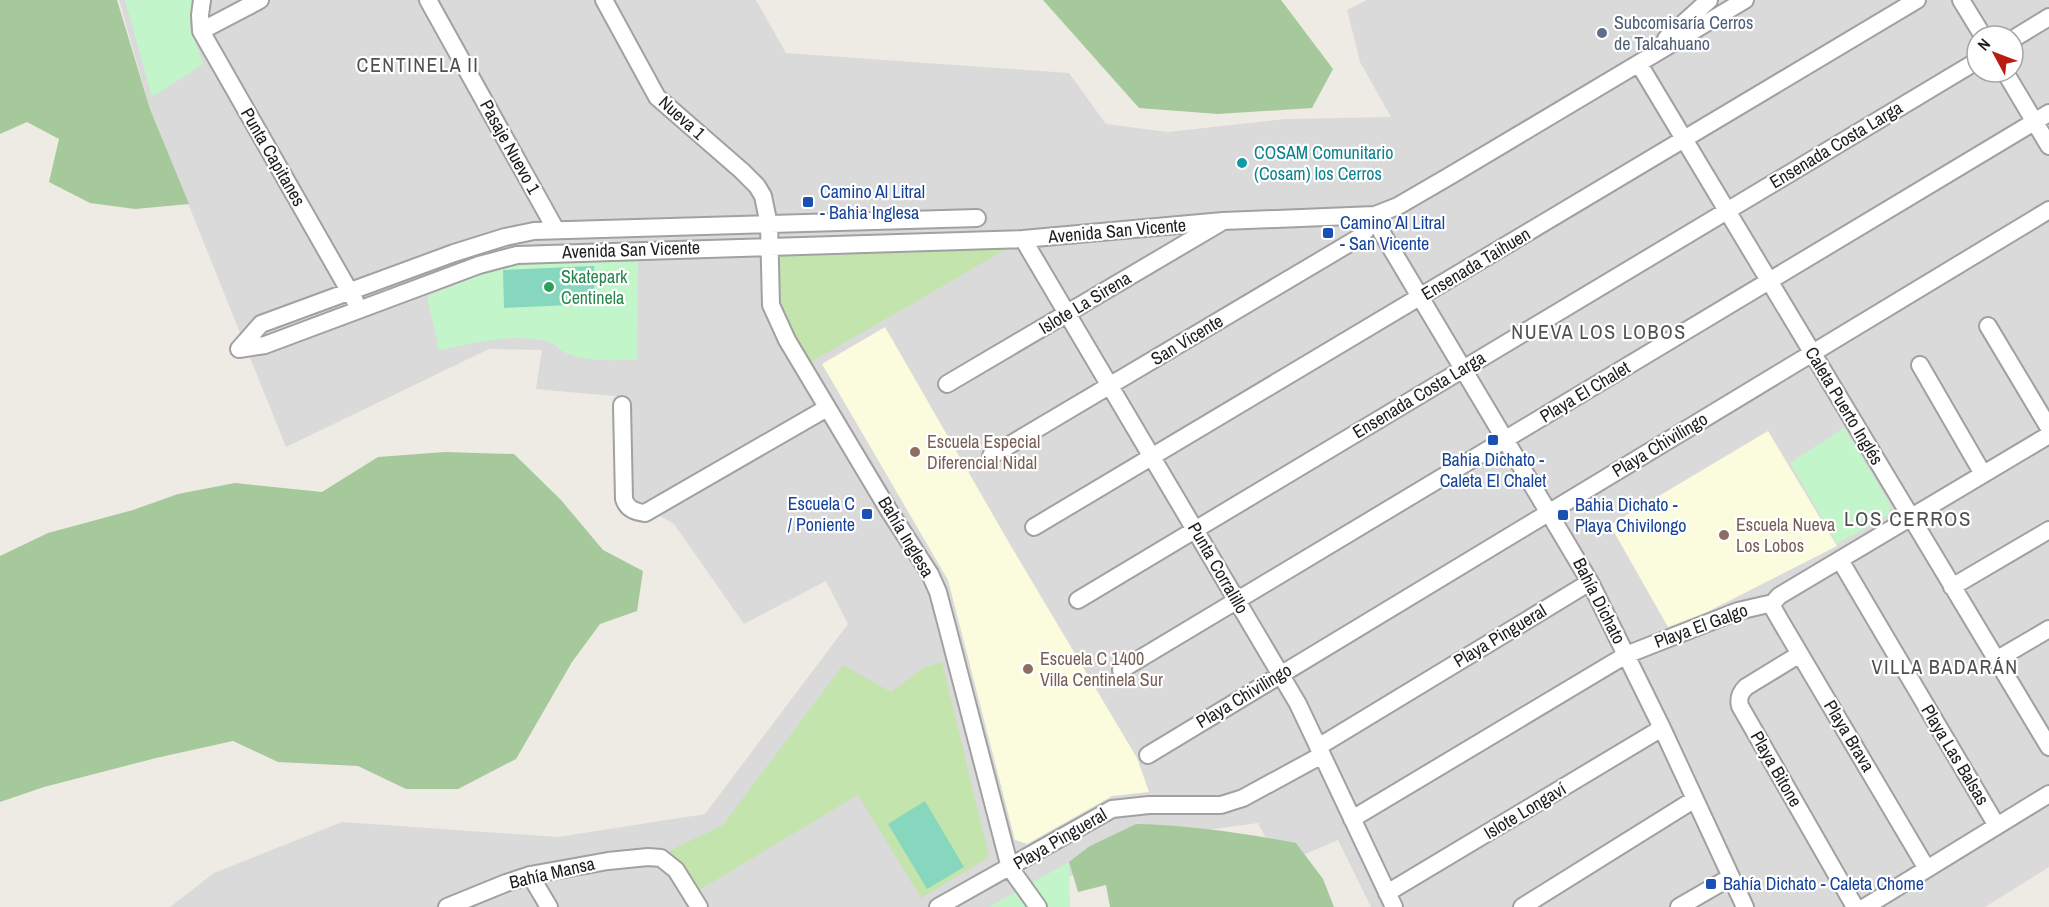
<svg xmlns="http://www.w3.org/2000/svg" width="2049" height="907" font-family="'Archivo Narrow',sans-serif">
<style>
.residential{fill:#dbdada;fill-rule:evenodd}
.education{fill:#fafcdd}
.grass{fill:#c3e4ac}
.forest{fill:#a5c99b}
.park{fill:#c3f5ca}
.pitch{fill:#87d6be}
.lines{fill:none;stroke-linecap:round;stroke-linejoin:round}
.minor-casing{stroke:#a1a1a1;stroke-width:20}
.minor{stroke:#fff;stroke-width:16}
.service-dot{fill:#5c6f8a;stroke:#fff;stroke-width:2}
.culture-dot{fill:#0f9aa8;stroke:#fff;stroke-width:2}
.transit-dot{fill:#1a4fb4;stroke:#fff;stroke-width:2}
.leisure-dot{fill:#2e9e5b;stroke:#fff;stroke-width:2}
.education-dot{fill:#8d6e63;stroke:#fff;stroke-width:2}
.labels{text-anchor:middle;stroke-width:4.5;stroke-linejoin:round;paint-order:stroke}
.service-label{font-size:18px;fill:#4e5e75;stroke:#fff;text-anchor:start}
.street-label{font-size:18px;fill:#1d1d1d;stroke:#fff}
.culture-label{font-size:18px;fill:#0d838f;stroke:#fff;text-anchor:start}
.transit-label{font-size:18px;fill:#164399;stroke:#fff;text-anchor:start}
.leisure-label{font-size:18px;fill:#27864d;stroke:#fff;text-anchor:start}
.education-label{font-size:18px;fill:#785e54;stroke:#fff;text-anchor:start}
.neighbourhood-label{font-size:20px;letter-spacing:1.5px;fill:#505050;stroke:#fff}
.quarter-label{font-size:21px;letter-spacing:1.5px;fill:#505050;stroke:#fff}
</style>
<rect width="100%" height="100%" fill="#edebe3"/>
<path class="residential" d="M119,0H756L786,53L1069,73L1106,124L1168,132L1285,119L1391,117L1360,62L1347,10L1367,0H2049V867L1985,907H1371L1338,840L1280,865L1258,823L1141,839L1011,907H170L214,873L342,822L558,837L705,814L848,624L826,581L744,624L674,524L624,496L625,397L536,389L542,350L489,349L286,447L150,109ZM1977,36H2013V72H1977Z"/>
<path class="education" d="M885,327L1008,541L1137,758L1149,792L1112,796L1027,844L1015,840L948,580L822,364Z
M1768,431L1837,546L1707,612L1668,627L1610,525Z"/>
<path class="grass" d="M1010,247L806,365L774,304L773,253Z
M942,662L989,857L921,898L858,795L694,893L669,851L723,825L843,665L891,692L925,667Z"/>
<path class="forest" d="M0,0H117L150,109L189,204L135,209L90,203L49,182L59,139L27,122L0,134Z
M1043,0H1281L1333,69L1312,108L1218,114L1139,108Z
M445,452L514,454L561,500L603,550L643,571L637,611L600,624L572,662L516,759L458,789H406L358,766L278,762L233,741L156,758L44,787L0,802V556L48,533L133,510L178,494L235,483L322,492L378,457Z
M1136,824C1190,825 1242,833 1296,843L1323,879L1334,907H1110L1106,885L1078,892L1069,862L1090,846Z"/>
<path class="park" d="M125,0H192L190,27L203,64L152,97Z
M638,260L637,360C614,360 590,362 568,354C561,351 556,344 549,342C514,332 474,343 439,350L427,296L499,268L531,264Z
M1844,428L1891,506L1888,515L1837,544L1790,463Z
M1069,862L1070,907H989Z"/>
<path class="pitch" d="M594,266L595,304L504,308L503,270Z
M925,801L964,867L927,889L888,824Z"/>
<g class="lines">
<defs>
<path id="minor" d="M202,0L200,15L201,31L355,301
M428,0L556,230
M604,0L657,97L742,171L757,186L763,196L769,225L771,305L787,340L888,509L930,574L938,592L947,626L1010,868L1038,907
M1961,0L1983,36
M201,31L260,0
M1666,39L1709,0
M2013,39L2049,17
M1639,64L2049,747
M2005,72L2049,146
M1375,215L1382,233L1590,582L1662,728L1745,907
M1023,239L1298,704L1394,907
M1988,326L2049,428
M239,349L265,345L479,265L517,255L1023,239L1223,221L1375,215L1398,206L1453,174L1745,0
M239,349L261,324L454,253L505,237L534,231L977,218
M1920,365L1983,474
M947,384L1220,223
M622,405L624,499C627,509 635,512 645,513L827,408
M991,456L1360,237L1371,224L1375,215
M1034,527L1917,0
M1840,560L1997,826
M1952,587L2049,530
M1078,600L1977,61
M1773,603V608L1781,622L1927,869
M1800,654L1746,687C1740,693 1738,698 1740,706L1855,907
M1996,660L2049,629
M1121,670L2049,113
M1318,747L1590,582
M1148,755L2049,210
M1352,819L1626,655L1738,611L1773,603L1779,596L2049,435
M530,875L549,907
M1387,893L1662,728
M447,907L506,883L530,875L608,861L648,857L661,858L676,870L699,907
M938,907L1112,809L1149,805H1221L1243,798L1322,755
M1522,907L1695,799
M1679,907L1731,877
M1865,907L2049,794"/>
</defs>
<use href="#minor" class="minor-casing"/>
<use href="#minor" class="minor"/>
</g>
<circle class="service-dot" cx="1602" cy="33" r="6"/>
<circle class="culture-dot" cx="1242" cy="163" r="6"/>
<g class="transit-dot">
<rect x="802" y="196" width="12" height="12" rx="3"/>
<rect x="1322" y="227" width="12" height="12" rx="3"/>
<rect x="1487" y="434" width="12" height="12" rx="3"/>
<rect x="861" y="508" width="12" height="12" rx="3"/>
<rect x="1557" y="509" width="12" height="12" rx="3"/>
<rect x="1705" y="878" width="12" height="12" rx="3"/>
</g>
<circle class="leisure-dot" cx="549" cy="287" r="6"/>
<g class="education-dot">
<circle cx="915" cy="452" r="6"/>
<circle cx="1724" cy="535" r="6"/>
<circle cx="1028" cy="669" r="6"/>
</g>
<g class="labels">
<g class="service-label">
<text x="1614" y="29">Subcomisaría Cerros<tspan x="1614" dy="21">de Talcahuano</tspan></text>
</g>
<g class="street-label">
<text transform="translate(682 118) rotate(42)" y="6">Nueva 1</text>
<text transform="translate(1836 145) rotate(-31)" y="6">Ensenada Costa Larga</text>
<text transform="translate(510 147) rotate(61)" y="6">Pasaje Nuevo 1</text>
<text transform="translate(273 157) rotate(60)" y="6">Punta Capitanes</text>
<text transform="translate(1117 231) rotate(-5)" y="6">Avenida San Vicente</text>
<text transform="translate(631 250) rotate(-2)" y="6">Avenida San Vicente</text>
<text transform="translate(1476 264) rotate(-31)" y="6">Ensenada Taihuen</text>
<text transform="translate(1085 303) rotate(-31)" y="6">Islote La Sirena</text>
<text transform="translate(1187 340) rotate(-31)" y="6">San Vicente</text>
<text transform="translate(1585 392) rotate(-31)" y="6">Playa El Chalet</text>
<text transform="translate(1419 395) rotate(-31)" y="6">Ensenada Costa Larga</text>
<text transform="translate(1844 406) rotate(59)" y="6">Caleta Puerto Inglés</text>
<text transform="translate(1660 445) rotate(-31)" y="6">Playa Chivilingo</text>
<text transform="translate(906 537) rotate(59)" y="6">Bahía Inglesa</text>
<text transform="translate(1218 568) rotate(60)" y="6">Punta Corralillo</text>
<text transform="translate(1599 601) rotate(63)" y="6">Bahía Dichato</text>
<text transform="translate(1701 626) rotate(-20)" y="6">Playa El Galgo</text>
<text transform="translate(1500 636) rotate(-31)" y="6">Playa Pingueral</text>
<text transform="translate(1244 696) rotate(-31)" y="6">Playa Chivilingo</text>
<text transform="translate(1849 736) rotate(59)" y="6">Playa Brava</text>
<text transform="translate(1955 755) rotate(59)" y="6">Playa Las Balsas</text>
<text transform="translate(1776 769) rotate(60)" y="6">Playa Bitone</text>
<text transform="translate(1525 811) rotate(-31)" y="6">Islote Longaví</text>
<text transform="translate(1060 839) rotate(-30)" y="6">Playa Pingueral</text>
<text transform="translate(552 873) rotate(-13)" y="6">Bahía Mansa</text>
</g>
<g class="culture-label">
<text x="1254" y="159">COSAM Comunitario<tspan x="1254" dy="21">(Cosam) los Cerros</tspan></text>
</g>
<g class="transit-label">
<text x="820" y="198">Camino Al Litral<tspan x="820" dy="21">- Bahia Inglesa</tspan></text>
<text x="1340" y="229">Camino Al Litral<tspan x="1340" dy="21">- San Vicente</tspan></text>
<text x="1493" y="466" text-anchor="middle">Bahia Dichato -<tspan x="1493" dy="21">Caleta El Chalet</tspan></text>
<text x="855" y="510" text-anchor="end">Escuela C<tspan x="855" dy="21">/ Poniente</tspan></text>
<text x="1575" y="511">Bahia Dichato -<tspan x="1575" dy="21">Playa Chivilongo</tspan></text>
<text x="1723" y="890">Bahía Dichato - Caleta Chome</text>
</g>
<g class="leisure-label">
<text x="561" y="283">Skatepark<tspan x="561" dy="21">Centinela</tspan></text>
</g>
<g class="education-label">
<text x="927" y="448">Escuela Especial<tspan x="927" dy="21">Diferencial Nidal</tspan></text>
<text x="1736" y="531">Escuela Nueva<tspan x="1736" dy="21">Los Lobos</tspan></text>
<text x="1040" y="665">Escuela C 1400<tspan x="1040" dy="21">Villa Centinela Sur</tspan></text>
</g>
<g class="neighbourhood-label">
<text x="418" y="72">CENTINELA II</text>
<text x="1599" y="339">NUEVA LOS LOBOS</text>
<text x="1945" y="674">VILLA BADARÁN</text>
</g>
<g class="quarter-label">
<text x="1908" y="526">LOS CERROS</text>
</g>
</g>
<g transform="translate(1995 54) rotate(311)"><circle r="28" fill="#ffffff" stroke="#a5a5a5" stroke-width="1.5"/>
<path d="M0-4.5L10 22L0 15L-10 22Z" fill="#ba1d0f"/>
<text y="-9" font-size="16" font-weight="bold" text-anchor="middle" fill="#1d1d1d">N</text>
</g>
</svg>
